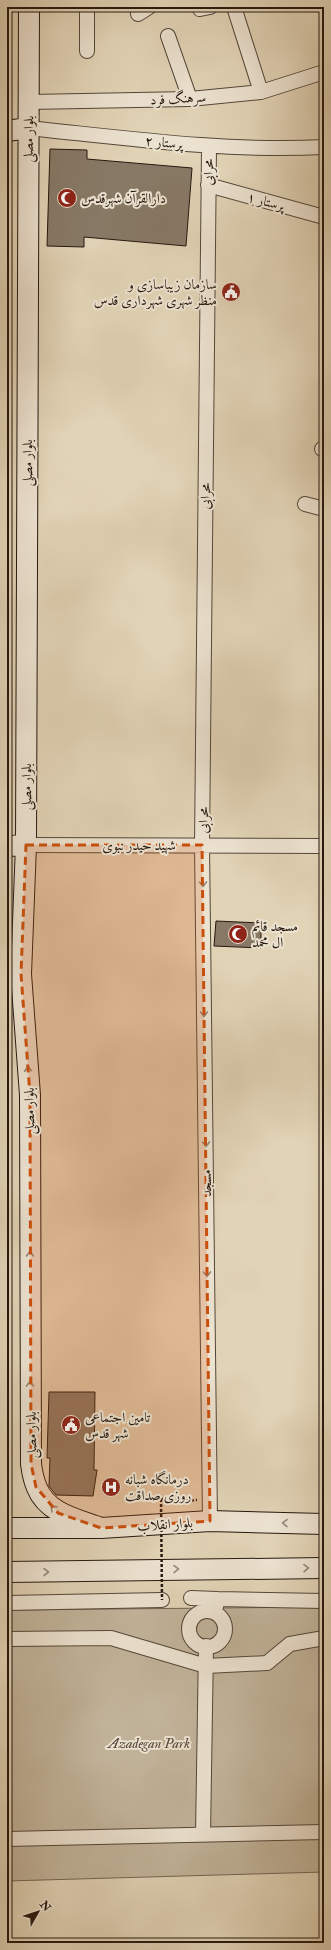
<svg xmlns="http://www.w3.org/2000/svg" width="331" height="1950" font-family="'IM FELL Double Pica',Amiri,serif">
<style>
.green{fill:#c1b39a;stroke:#736654}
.building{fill:#877966;stroke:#25180f}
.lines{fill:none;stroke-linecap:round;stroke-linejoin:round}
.street-casing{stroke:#544739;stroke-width:16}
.secondary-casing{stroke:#25180f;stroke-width:22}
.path{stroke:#25180f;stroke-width:2.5;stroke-dasharray:3 2;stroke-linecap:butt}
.street{stroke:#ece2d0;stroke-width:14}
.secondary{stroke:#ece2d0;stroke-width:20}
.path-bridge{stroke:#25180f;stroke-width:2.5;stroke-dasharray:3 2;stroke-linecap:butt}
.oneway{stroke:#928779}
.marked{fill:#cb4f0c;fill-opacity:0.2;stroke:#cb4f0c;stroke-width:3;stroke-dasharray:8 5;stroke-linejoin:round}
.labels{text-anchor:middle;stroke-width:4;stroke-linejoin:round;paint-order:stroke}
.street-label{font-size:14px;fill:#25180f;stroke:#ece2d0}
.poi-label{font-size:14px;fill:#25180f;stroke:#ece2d0;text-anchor:start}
.park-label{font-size:14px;font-style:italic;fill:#544639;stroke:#ece2d0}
</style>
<rect width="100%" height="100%" fill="#e1d3b6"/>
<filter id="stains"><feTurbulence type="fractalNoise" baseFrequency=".005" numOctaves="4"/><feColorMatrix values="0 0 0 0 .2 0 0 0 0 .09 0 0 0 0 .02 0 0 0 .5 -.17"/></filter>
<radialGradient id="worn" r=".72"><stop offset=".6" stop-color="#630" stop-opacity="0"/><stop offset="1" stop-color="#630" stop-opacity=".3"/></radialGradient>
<path class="green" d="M324,1607V1872L7,1881V1610Z"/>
<path class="building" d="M50,149L87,150V159L192,168L186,246L84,237V247L47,246Z
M216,921L261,923V948L214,946Z
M49,1392H95L94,1470H97L93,1496L56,1495L49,1486L50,1458H47Z"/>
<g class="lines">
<defs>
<path id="street" d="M199,7L200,9L210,7
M234,7L261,92
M138,14L149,7
M168,36L190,99
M87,51V7
M29,102L190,99L261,92L324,72
M28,128C126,138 225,152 324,147
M209,147L202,845L210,1521
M208,185L324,217
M322,449H324
M305,504L324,509
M26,845L324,846
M191,1598L217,1599L216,1607
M217,1599L324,1601
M7,1603L162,1600
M189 1629a18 18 0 1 1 36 0a18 18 0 1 1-36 0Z
M7,1639L111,1638L206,1666L267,1663L290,1644L324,1638
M203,1835L206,1646
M7,1839L324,1832"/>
<path id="secondary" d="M29,7L26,845L21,974L30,1095L31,1464C32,1472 34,1481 37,1488C48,1514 77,1519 101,1528
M7,131L28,128
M7,846L26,845
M7,1528H101L210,1521L324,1524
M7,1572L324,1568"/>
</defs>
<use href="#street" class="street-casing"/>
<use href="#secondary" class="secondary-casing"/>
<path class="path" d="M161,1499L181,1501L197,1500"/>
<use href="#street" class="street"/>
<use href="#secondary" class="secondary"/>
<path class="path-bridge" d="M161,1499L162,1600"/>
</g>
<defs><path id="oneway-chevron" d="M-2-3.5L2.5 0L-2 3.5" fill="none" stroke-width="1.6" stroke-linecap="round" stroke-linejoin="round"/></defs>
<g class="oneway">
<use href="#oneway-chevron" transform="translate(203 884) rotate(89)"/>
<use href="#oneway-chevron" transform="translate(204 1014) rotate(89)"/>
<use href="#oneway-chevron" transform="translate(28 1069) rotate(-94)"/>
<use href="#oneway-chevron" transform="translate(206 1144) rotate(89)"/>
<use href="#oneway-chevron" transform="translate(30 1254) rotate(-90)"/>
<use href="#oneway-chevron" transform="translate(207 1274) rotate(89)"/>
<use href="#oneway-chevron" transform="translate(30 1384) rotate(-90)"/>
<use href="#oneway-chevron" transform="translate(53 1508) rotate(-136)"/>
<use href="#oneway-chevron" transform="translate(285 1523) rotate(-179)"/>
<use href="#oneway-chevron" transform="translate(306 1568) rotate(-1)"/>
<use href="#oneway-chevron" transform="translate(176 1569) rotate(-1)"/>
<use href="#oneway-chevron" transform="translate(46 1572) rotate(-1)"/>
</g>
<path class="marked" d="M26,845H202L210,1521L101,1528L58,1513L36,1487L31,1464L30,1095L21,974Z"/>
<defs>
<symbol id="mosque-disc" viewBox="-11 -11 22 22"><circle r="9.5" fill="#8f2418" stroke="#ece2d0"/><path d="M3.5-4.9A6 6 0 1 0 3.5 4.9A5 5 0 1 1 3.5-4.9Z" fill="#fff"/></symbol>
<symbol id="civic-disc" viewBox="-11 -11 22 22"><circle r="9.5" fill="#8f2418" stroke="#ece2d0"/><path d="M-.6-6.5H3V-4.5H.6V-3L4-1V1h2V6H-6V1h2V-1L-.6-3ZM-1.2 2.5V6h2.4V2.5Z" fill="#fff"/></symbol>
<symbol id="hospital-disc" viewBox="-11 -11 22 22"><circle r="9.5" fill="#8f2418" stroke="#ece2d0"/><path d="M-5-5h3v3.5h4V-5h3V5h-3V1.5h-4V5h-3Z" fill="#fff"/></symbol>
</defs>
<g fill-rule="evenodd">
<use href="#mosque-disc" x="56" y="187" width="22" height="22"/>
<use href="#civic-disc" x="220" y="281" width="22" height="22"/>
<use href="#mosque-disc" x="227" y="923" width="22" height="22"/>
<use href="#civic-disc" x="60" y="1414" width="22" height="22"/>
<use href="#hospital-disc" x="100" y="1476" width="22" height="22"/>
</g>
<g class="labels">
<g class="street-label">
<text transform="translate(178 98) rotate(-3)" y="5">سرهنگ فرد</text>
<text transform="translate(28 139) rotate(-89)" y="5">بلوار مصلی</text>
<text transform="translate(164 142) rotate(6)" y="5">پرستار ۲</text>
<text transform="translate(208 172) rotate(-89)" y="5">محرابی</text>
<text transform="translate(266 201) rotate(15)" y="5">پرستار ۱</text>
<text transform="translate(27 463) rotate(-90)" y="5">بلوار مصلی</text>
<text transform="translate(205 496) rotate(-89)" y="5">محرابی</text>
<text transform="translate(26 787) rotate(-90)" y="5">بلوار مصلی</text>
<text transform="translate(203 820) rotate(-89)" y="5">محرابی</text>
<text x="139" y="850">شهید حیدر نبوی</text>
<text transform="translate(29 1111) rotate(-91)" y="5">بلوار مصلی</text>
<text transform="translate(206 1183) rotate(-91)" y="5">مسجد</text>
<text transform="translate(31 1435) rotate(-91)" y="5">بلوار مصلی</text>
<text transform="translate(165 1524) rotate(-4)" y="5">بلوار انقلاب</text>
</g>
<g class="poi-label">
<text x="81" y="203">دارالقرآن شهرقدس</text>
<text x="217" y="289" text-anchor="end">سازمان زیباسازی و<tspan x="217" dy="16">منظر شهری شهرداری قدس</tspan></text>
<text x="252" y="931">مسجد قائم<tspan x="252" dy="16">ال محمد</tspan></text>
<text x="85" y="1422">تامین اجتماعی<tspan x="85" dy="16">شهر قدس</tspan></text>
<text x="125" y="1484">درمانگاه شبانه<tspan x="125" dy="16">روزی صداقت</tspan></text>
</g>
<g class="park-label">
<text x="149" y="1748">Azadegan Park</text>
</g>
</g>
<rect width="331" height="1950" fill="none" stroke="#e1d3b6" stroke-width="24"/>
<rect x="8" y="8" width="315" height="1934" fill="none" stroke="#25180f" stroke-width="2"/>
<rect x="12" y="12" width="307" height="1926" fill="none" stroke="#25180f"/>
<g transform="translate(38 1912) rotate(51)" stroke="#ece2d0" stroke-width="3" paint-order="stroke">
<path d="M0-3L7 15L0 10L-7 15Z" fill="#25180f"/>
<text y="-6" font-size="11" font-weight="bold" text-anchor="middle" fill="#25180f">N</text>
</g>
<rect width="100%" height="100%" filter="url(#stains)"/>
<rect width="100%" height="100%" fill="url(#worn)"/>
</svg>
